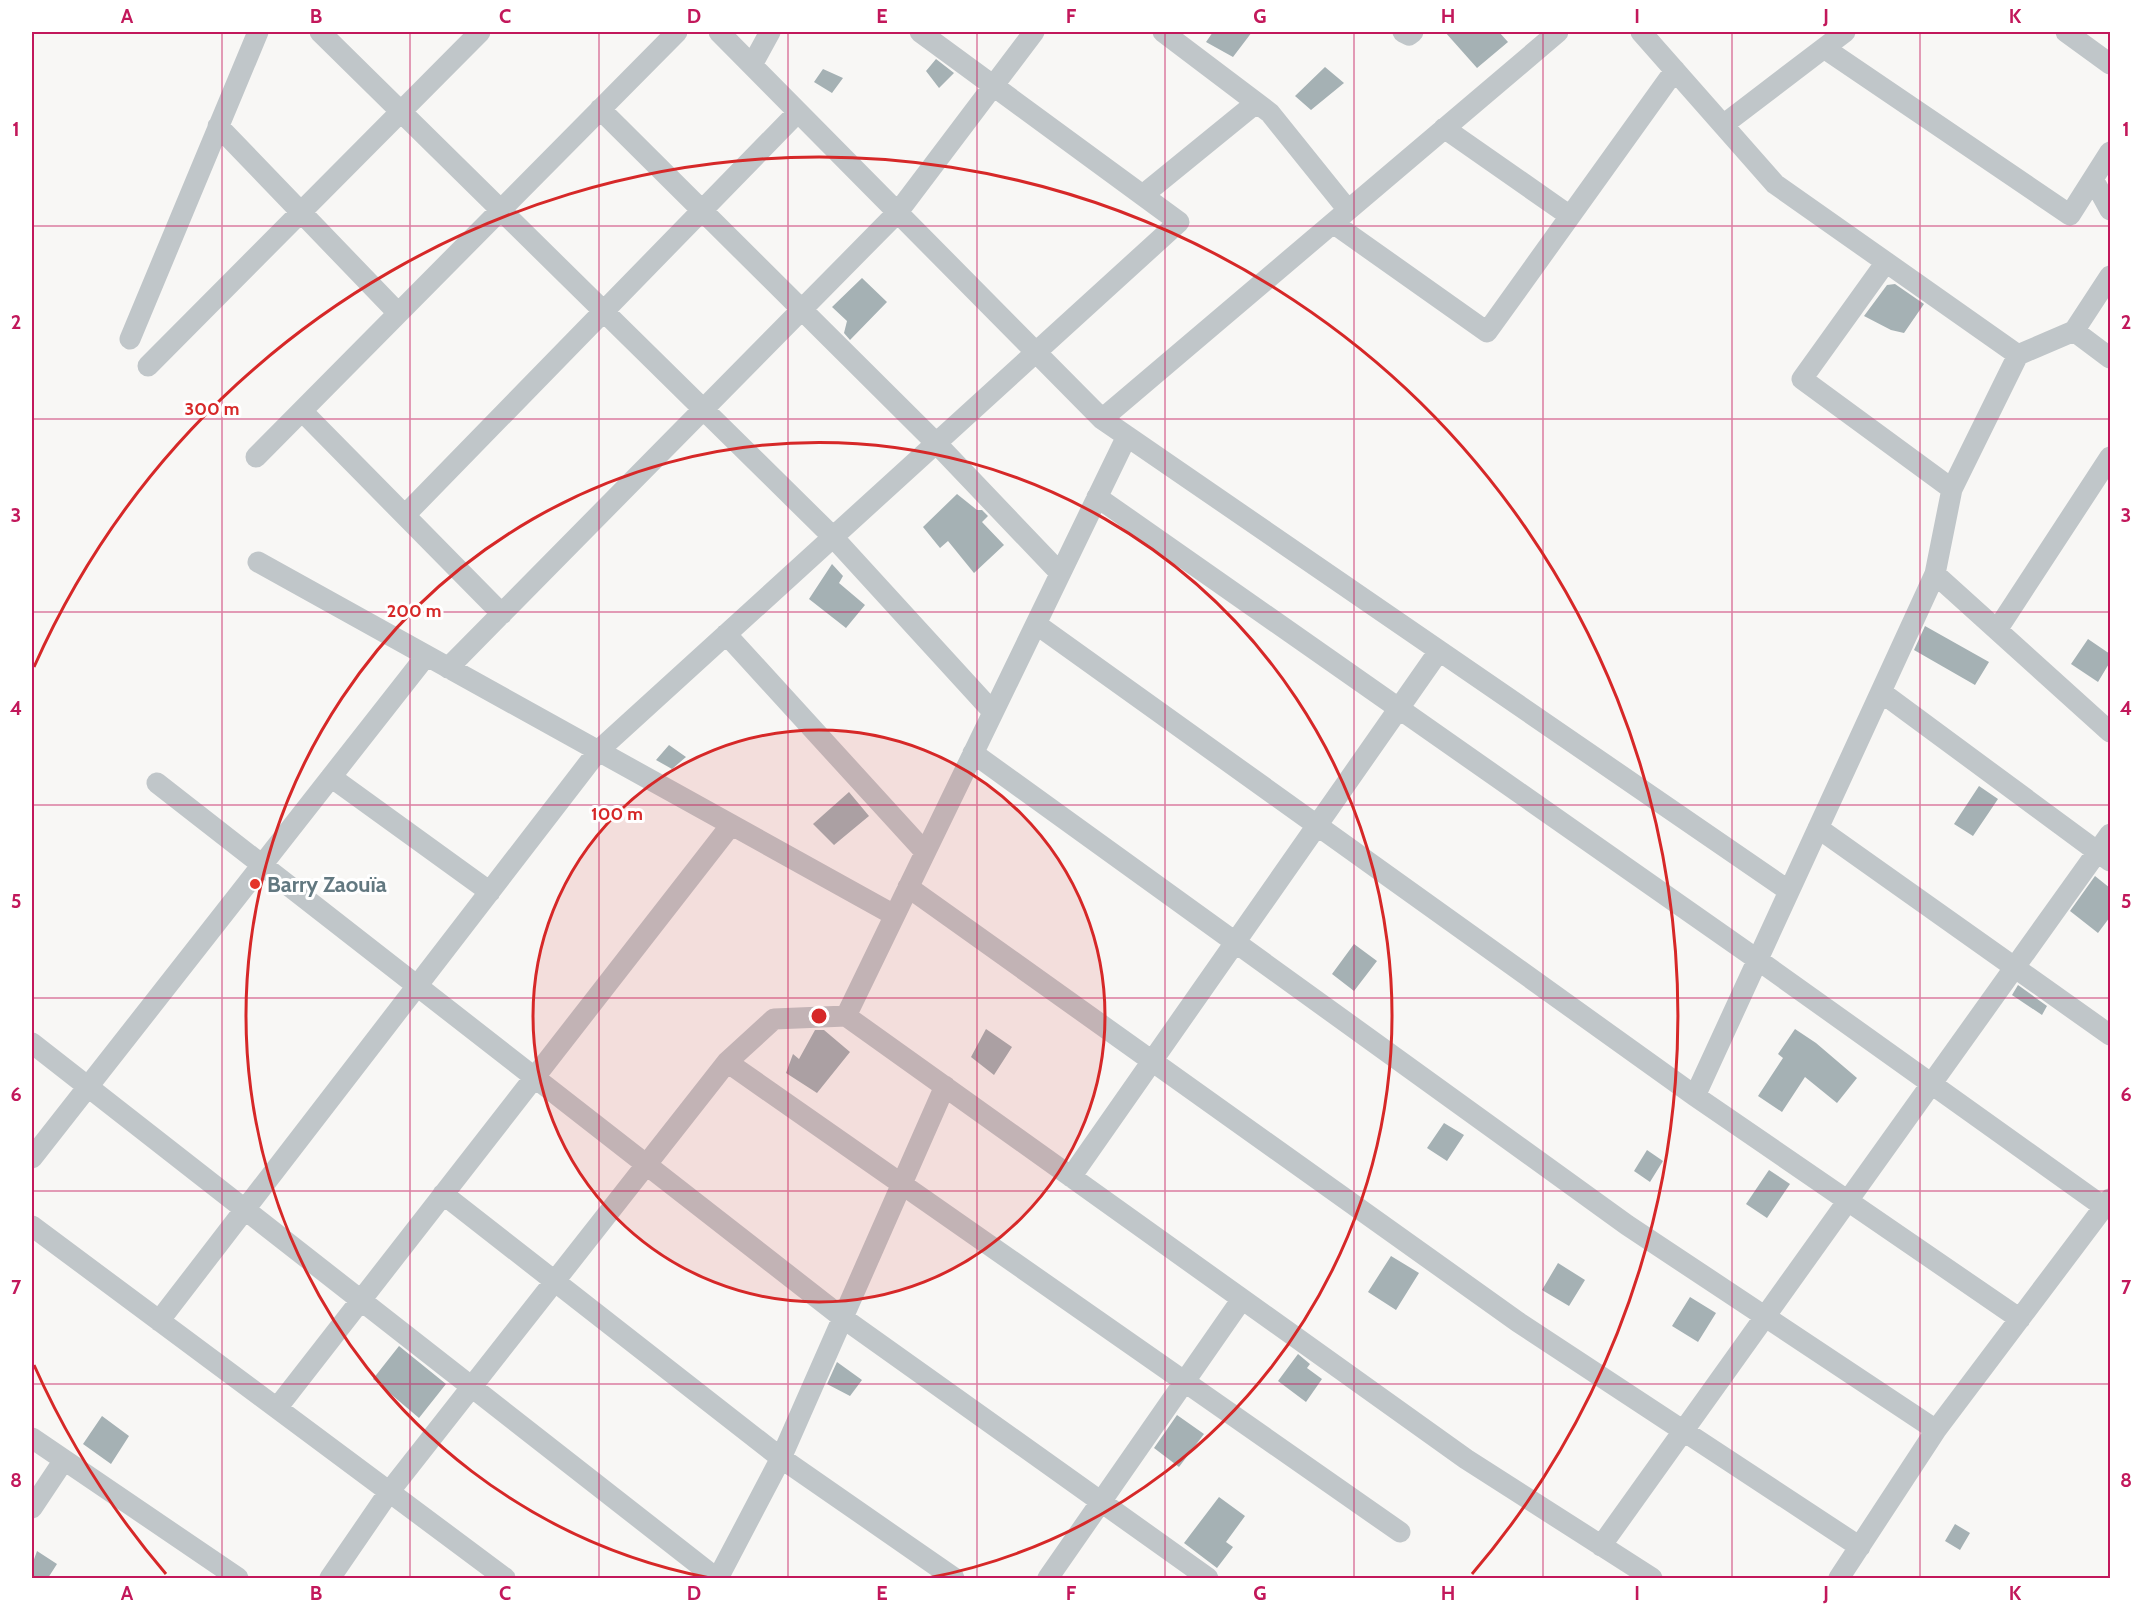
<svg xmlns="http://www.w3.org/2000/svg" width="2142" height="1610" font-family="Cabin,sans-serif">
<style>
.building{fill:#a5b1b4}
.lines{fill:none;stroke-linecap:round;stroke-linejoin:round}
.minor{stroke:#c0c6c9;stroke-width:21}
.grid{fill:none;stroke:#c2185b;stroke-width:1.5;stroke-opacity:0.55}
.ring{fill:none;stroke:#d62828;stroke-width:3}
.poi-dot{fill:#e43428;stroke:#fff;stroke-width:2}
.labels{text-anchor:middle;stroke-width:6;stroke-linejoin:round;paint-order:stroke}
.poi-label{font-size:22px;font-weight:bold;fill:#627880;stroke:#fff;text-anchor:start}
.centre{fill:#d62828;stroke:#fff;stroke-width:3}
.ring-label{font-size:18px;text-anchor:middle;font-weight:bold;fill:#d62828;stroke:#fff;stroke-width:6;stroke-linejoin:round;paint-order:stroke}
.neatline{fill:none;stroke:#c2185b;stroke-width:2}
.grid-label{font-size:20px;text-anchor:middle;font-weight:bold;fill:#c2185b}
</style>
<rect width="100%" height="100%" fill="#f8f7f5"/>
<path class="building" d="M1213,32H1252L1233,57L1206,42Z
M1445,32H1499L1508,42L1477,68Z
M936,59L954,73L939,88L926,71Z
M1325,67L1344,83L1311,110L1295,96Z
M823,69L843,78L832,93L814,82Z
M862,278L887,302L850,340L844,333L847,321L832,307Z
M1895,284L1924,304L1904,333L1891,330L1864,316L1887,285Z
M957,494L977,510H982L988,516L982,522L1004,545L974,573L948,541L940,548L923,527Z
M832,564L843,576L839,583L865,605L846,628L809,599Z
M1925,626L1989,662L1975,685L1914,650Z
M2088,639L2110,654V662L2098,682L2071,664Z
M669,745L686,757L672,769L656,760Z
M1979,786L1998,799L1973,836L1954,824Z
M849,792L869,816L834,845L813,824Z
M2095,876L2110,888V917L2098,933L2070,911Z
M1354,944L1377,961L1354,991L1332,974Z
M2018,985L2047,1006L2042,1015L2012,995Z
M986,1029L1012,1047L994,1075L971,1057Z
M1795,1029L1816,1043L1857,1078L1837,1103L1805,1077L1782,1112L1758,1096L1783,1058L1778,1054Z
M815,1030H824L850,1052L817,1093L786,1073L793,1054L799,1059Z
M1444,1123L1464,1135L1447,1161L1427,1148Z
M1647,1150L1663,1161L1650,1182L1634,1171Z
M1769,1170L1790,1184L1767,1218L1746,1204Z
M1391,1256L1419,1273L1396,1310L1368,1292Z
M1558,1263L1585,1280L1569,1306L1542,1290Z
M1690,1297L1716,1313L1698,1342L1672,1326Z
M399,1346L446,1384L419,1418L373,1379Z
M1298,1354L1310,1364L1307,1368L1322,1379L1306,1402L1278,1381Z
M837,1362L862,1380L850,1396L827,1384Z
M1177,1415L1204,1434L1179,1467L1154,1448Z
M102,1416L129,1436L111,1464L83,1444Z
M1219,1497L1245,1516L1226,1542L1233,1547L1217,1568L1184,1543Z
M1955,1524L1970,1533L1960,1550L1945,1541Z
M37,1551L57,1564L48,1578H32V1565Z"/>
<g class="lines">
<path class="minor" d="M320,32L833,537L993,712
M719,32L1102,419L1789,891
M1163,32L1270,113L1348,210
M1403,32L1409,35L1413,32
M1641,32L1775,184L2018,355
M2066,32L2110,64
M1824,48L2070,215L2110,152
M752,65L770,32
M600,109L936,443L1060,573
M1723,125L1845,32
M218,126L398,313
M1444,128L1570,216
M2093,179L2110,210
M1143,195L1256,103
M1333,223L1487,332L1675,70
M1886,262L1802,379L1952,489
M2074,331L2110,358
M130,339L258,32
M148,366L480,32
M302,411L502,614
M1102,419L1558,32
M256,457L677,32
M1097,497L1758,960L2104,1207
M405,515L798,112
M258,562L894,915
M1935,574L2110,732
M1036,624L1695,1096L2020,1319
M1997,630L2110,457
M726,634L925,852
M448,668L898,212L1034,32
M1881,692L2110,861
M973,753L1627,1225L1936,1430
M331,777L490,892
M157,783L843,1318L1208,1578
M1818,828L2110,1035
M908,887L1518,1322L1860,1547
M846,1016L1127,436
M32,1043L716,1578
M727,1062L1400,1532
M1695,1096L1935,574L1952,489L2018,355L2074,331L2110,276
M32,1158L426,656
M1071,1177L1439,651
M443,1194L781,1458L954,1578
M32,1226L505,1578
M159,1321L598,751L1179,222L920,32
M277,1408L731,825
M32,1438L238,1578
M32,1508L64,1460
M1601,1546L2110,834
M330,1578L389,1492L727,1062L774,1019L846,1016L1466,1459L1652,1578
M718,1578L781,1458L945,1086
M1048,1578L1242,1299
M1839,1578L1936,1430L2110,1199"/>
</g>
<path class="grid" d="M222,32V1578M410,32V1578M599,32V1578M788,32V1578M977,32V1578M1165,32V1578M1354,32V1578M1543,32V1578M1732,32V1578M1920,32V1578M32,226H2110M32,419H2110M32,612H2110M32,805H2110M32,998H2110M32,1191H2110M32,1384H2110"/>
<circle cx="819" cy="1016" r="286" fill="#d62828" fill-opacity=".12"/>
<g class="ring">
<circle cx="819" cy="1016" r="286"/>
<path d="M710 1578A573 573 0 1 1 928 1578"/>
<path d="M166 1574A859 859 0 0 1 34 1365M34 667A859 859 0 1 1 1472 1574"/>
</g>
<circle class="poi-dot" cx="255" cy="884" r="6"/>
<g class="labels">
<g class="poi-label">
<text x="267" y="892">Barry Zaouïa</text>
</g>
</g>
<circle cx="819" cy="1016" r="9" class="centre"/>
<g class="ring-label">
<text x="212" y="415">300 m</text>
<text x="414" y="617">200 m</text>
<text x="617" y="820">100 m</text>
</g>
<rect width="2142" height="1610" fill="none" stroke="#ffffff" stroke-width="66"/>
<rect x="33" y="33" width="2076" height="1544" class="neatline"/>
<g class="grid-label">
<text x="127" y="23">A</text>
<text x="316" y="23">B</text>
<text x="505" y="23">C</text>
<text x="694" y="23">D</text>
<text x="882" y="23">E</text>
<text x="1071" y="23">F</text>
<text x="1260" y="23">G</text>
<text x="1448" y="23">H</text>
<text x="1637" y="23">I</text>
<text x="1826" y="23">J</text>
<text x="2015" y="23">K</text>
<text x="16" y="136">1</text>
<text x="2126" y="136">1</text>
<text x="16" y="329">2</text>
<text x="2126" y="329">2</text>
<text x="16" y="522">3</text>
<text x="2126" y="522">3</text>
<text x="16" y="715">4</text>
<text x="2126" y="715">4</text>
<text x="16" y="908">5</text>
<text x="2126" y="908">5</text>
<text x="16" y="1101">6</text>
<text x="2126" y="1101">6</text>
<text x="16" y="1294">7</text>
<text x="2126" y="1294">7</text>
<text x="16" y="1487">8</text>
<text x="2126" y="1487">8</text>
<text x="127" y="1600">A</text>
<text x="316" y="1600">B</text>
<text x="505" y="1600">C</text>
<text x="694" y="1600">D</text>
<text x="882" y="1600">E</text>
<text x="1071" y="1600">F</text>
<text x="1260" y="1600">G</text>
<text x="1448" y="1600">H</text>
<text x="1637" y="1600">I</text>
<text x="1826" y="1600">J</text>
<text x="2015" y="1600">K</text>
</g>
</svg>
